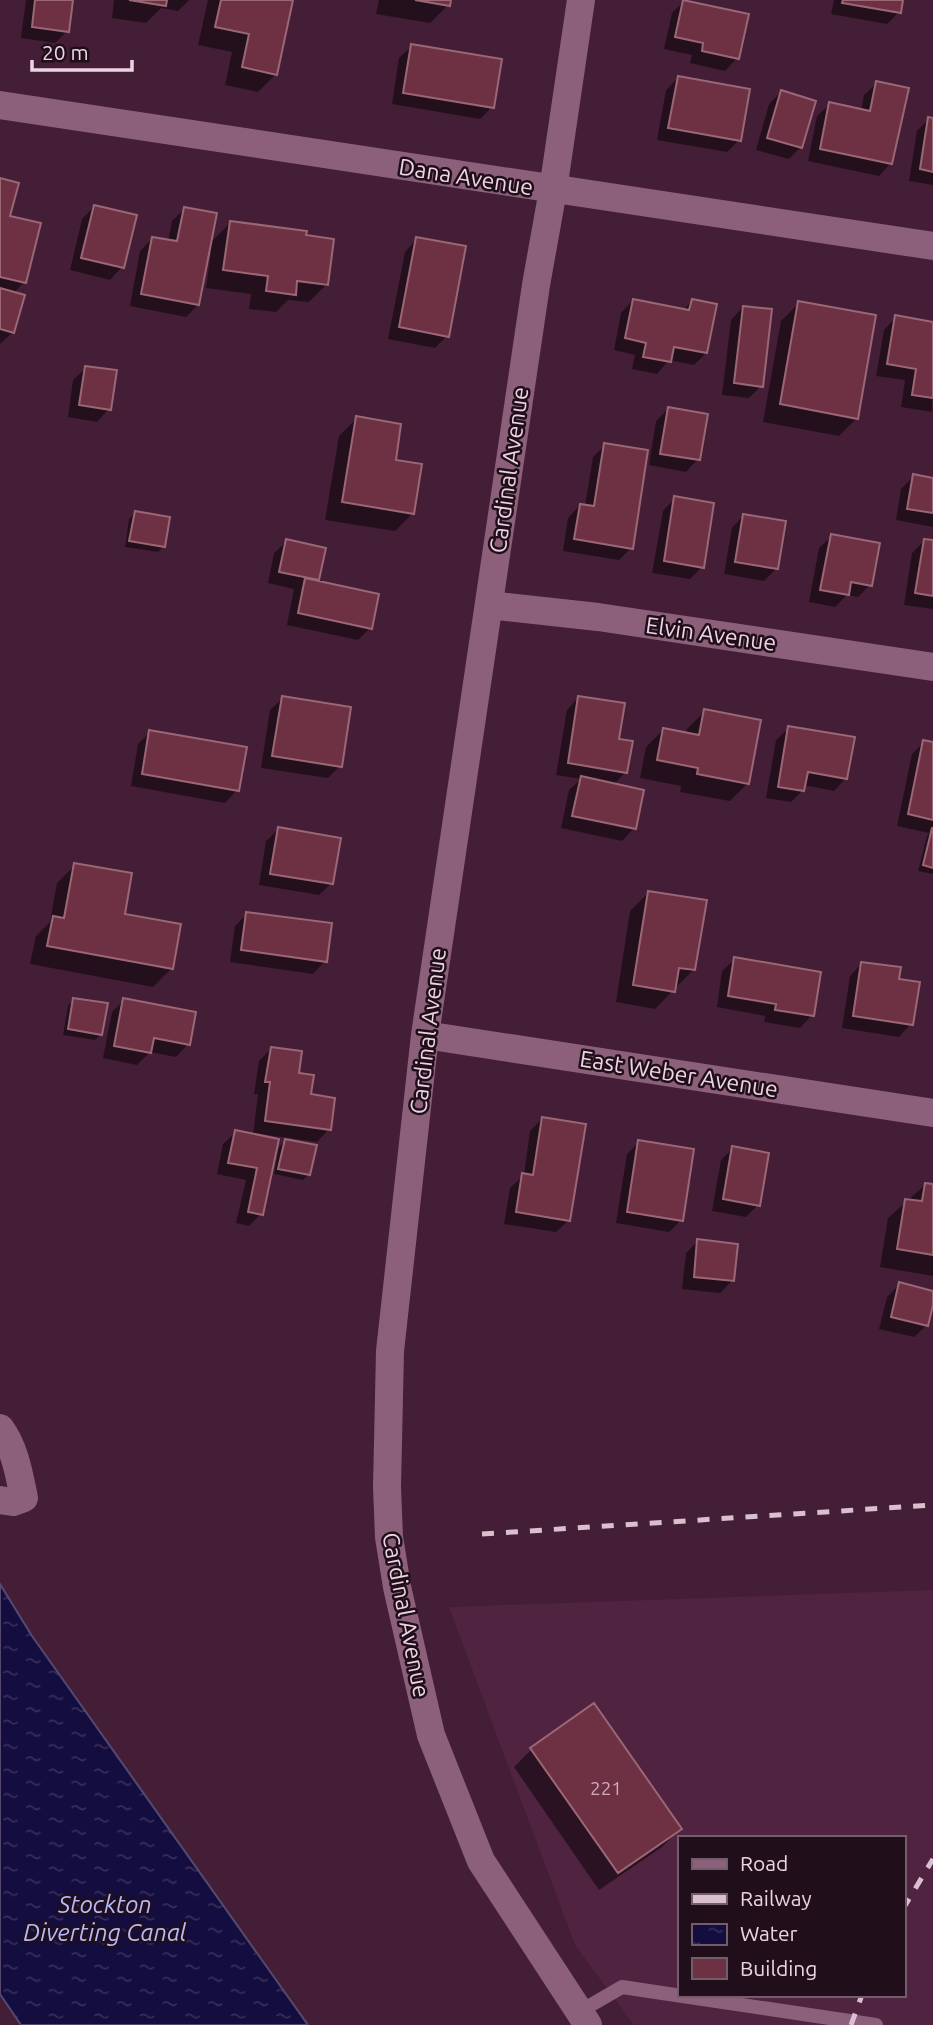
<svg xmlns="http://www.w3.org/2000/svg" width="933" height="2025" font-family="Ubuntu,sans-serif">
<style>
.built{fill:#502341;fill-rule:evenodd}
.water{fill:url(#water-ripples);stroke:#554970;stroke-width:2}
.shadow{fill:#0007}
.building{fill:#6e3144;stroke:#9a6775;stroke-width:2}
.lines{fill:none;stroke-linecap:round;stroke-linejoin:round}
.lane{stroke:#8c607b;stroke-width:14}
.street{stroke:#8c607b;stroke-width:28}
.rail{stroke:#dabfcf;stroke-width:5;stroke-dasharray:12 12;stroke-linecap:butt}
.labels{text-anchor:middle;stroke-width:5;stroke-linejoin:round;paint-order:stroke}
.number-label{font-size:19px;fill:#cdabba}
.street-label{font-size:23px;fill:#edd4e2;stroke:#200f1a}
.water-label{font-size:24px;font-style:italic;fill:#b5b9fd;stroke:#200f1a}
</style>
<defs>
<pattern id="water-ripples" width="26" height="14" patternUnits="userSpaceOnUse" patternTransform="scale(1.75)"><rect width="26" height="14" fill="#140d3f"/><path d="M2 4q2-2 4 0t4 0M15 11q2-2 4 0t4 0" fill="none" stroke="#362f5a"/></pattern>
</defs>
<rect width="100%" height="100%" fill="#441e37"/>
<path class="built" d="M933,1590V2025H634L575,1945L449,1607ZM679,1838H903V1995H679Z"/>
<path class="water" d="M0,1584L32,1636L308,2025H21L0,1994Z"/>
<path class="shadow" d="M26,0H71L67,31L55,43L21,38Z
M114,0H189L178,11L161,8L146,23L112,18Z
M208,0H291L276,74L258,92L225,85L232,52L198,45Z
M379,0H449L448,5L430,23L376,14Z
M834,0H901L899,12L887,24L831,14Z
M684,1L737,58L725,71L690,63L692,55L664,49L672,13Z
M412,46L492,107L480,119L392,104L399,58Z
M678,78L739,140L727,152L657,140L666,90Z
M877,83L891,163L879,176L808,161L817,116L830,104L861,111L864,95Z
M781,92L801,147L789,159L756,150L769,104Z
M929,119L933,120V185L909,181L917,131Z
M0,180L24,282L13,294V332L0,344Z
M94,207L122,267L110,280L70,270L82,219Z
M184,209L209,244L230,223L304,236L327,284L309,302L288,300L276,312L249,309L251,294L206,288L211,252L208,251L198,305L186,317L130,306L140,251L152,239L168,242L172,221Z
M417,239L447,336L435,348L388,339L405,252Z
M633,300L683,310L692,301L706,353L694,365L669,360L657,374L632,369L635,355L614,350L621,313Z
M799,303L857,418L839,436L763,422L781,321Z
M743,307L761,386L749,398L722,395L731,320Z
M896,317L933,323L932,412L901,407L905,380L876,376L884,330Z
M86,368L109,409L97,422L68,417L73,380Z
M668,409L698,459L686,472L649,465L656,421Z
M357,418L394,462L413,513L395,531L325,520L339,436Z
M605,445L631,548L619,560L563,551L568,518L580,505L585,506L593,457Z
M914,476L933,480V527L896,520L901,489Z
M675,498L702,567L690,579L652,573L663,511Z
M135,513L164,546L158,552L125,547L129,519Z
M744,515L784,522L776,569L764,581L724,574L732,528Z
M832,536L870,585L858,597L847,595L835,607L809,602L819,548Z
M287,541L324,550L317,582L370,628L358,640L287,625L294,589L268,583L274,553Z
M924,541L933,542V609L904,605L912,553Z
M579,697L617,740L626,772L613,785L634,828L622,841L561,828L569,790L581,779L556,775L567,710Z
M283,698L340,766L328,778L261,768L270,710Z
M705,711L748,783L730,801L680,792L681,786L640,778L646,747L664,729L686,734L687,729Z
M789,728L846,778L834,791L804,785L803,790L791,802L766,798L776,740Z
M150,732L237,790L225,803L131,786L138,744Z
M924,742L933,744V826L930,829L933,830V874L918,871L927,836L929,833L897,826L912,754Z
M279,829L332,883L319,895L259,885L266,841Z
M75,865L171,969L153,987L30,964L36,936L50,922L57,883Z
M648,893L694,969L655,1009L616,1002L630,911Z
M247,914L325,961L313,974L230,962L235,926Z
M735,959L812,1015L800,1028L764,1022L765,1016L717,1007L722,971Z
M862,963L897,980L911,1024L899,1037L842,1028L850,976Z
M73,1000L101,1034L95,1040L63,1035L68,1006Z
M124,1000L188,1044L176,1057L150,1052L137,1065L103,1058L112,1012Z
M271,1049L297,1075L329,1129L317,1142L260,1134L261,1214L249,1226L236,1223L246,1180L217,1174L223,1144L236,1132L253,1135L258,1094H254L259,1061Z
M543,1118L569,1220L556,1232L504,1224L510,1188L524,1175L530,1131Z
M285,1141L309,1174L303,1180L274,1174L279,1147Z
M639,1142L681,1220L669,1232L616,1223L627,1154Z
M733,1148L758,1205L746,1217L712,1211L721,1160Z
M926,1184L933,1186V1276L880,1267L888,1218Z
M698,1241L732,1281L720,1293L682,1289L686,1253Z
M900,1284L933,1292L927,1325L914,1337L879,1329L887,1297Z
M532,1749L680,1829L662,1847L599,1890L514,1767Z"/>
<path class="building" d="M35,0H73L69,32L32,27Z
M129,0H167L166,6Z
M221,0H293L277,75L242,67L249,34L215,27Z
M415,0H451L450,6Z
M683,0L749,14L739,59L702,51L703,43L675,37Z
M843,0H903L901,13L842,3Z
M411,44L502,59L494,108L403,93Z
M678,76L750,89L741,141L668,128Z
M876,81L909,88L892,164L820,149L829,102L870,111Z
M781,90L816,101L802,148L767,138Z
M928,117L933,118V172L920,169Z
M0,178L19,183L10,216L41,223L26,283L0,277Z
M94,205L137,215L124,268L81,258Z
M184,207L217,213L199,305L141,294L152,237L177,241Z
M230,221L307,231L306,235L334,239L328,285L297,281L296,295L266,291L268,276L223,270Z
M416,237L466,246L449,337L399,327Z
M0,288L25,295L14,333L0,329Z
M633,299L689,310L692,299L717,304L707,353L674,347L671,362L643,357L646,343L625,338Z
M798,301L876,315L858,419L780,404Z
M743,306L772,309L763,387L734,383Z
M895,315L933,322V398L912,395L916,369L887,364Z
M85,366L117,370L111,410L79,405Z
M668,407L708,414L700,460L660,454Z
M356,416L401,424L396,460L422,464L414,514L342,502Z
M604,443L648,450L633,549L574,539L580,504L594,506Z
M913,474L933,478V513L907,509Z
M674,496L714,503L704,568L664,561Z
M135,511L170,517L165,547L129,541Z
M743,514L786,521L778,569L735,562Z
M831,534L880,543L872,586L851,582L849,595L820,590Z
M286,539L326,548L319,580L279,572Z
M924,539L933,540V596L915,593Z
M305,578L379,594L372,629L298,613Z
M282,696L351,707L342,767L272,756Z
M578,696L625,703L619,739L633,741L627,773L568,763Z
M704,709L761,720L749,784L697,774L698,768L657,760L663,728L699,735Z
M788,726L855,737L847,779L808,772L804,791L778,787Z
M149,730L247,747L239,791L142,774Z
M923,740L933,742V820L908,814Z
M581,776L644,790L636,829L572,816Z
M278,827L341,838L333,884L270,874Z
M932,828H933V868L923,865Z
M74,863L132,873L125,914L181,924L173,969L47,946L53,916L64,918Z
M648,891L707,900L695,970L679,968L675,992L633,985Z
M246,912L332,923L327,962L241,950Z
M734,957L821,972L814,1016L775,1010L776,1004L728,996Z
M861,962L901,967L899,979L920,982L913,1025L853,1016Z
M73,998L108,1003L102,1035L68,1029Z
M123,998L196,1012L190,1045L154,1038L151,1053L114,1046Z
M271,1047L302,1051L299,1073L314,1075L311,1094L335,1098L331,1130L265,1121L270,1082H265Z
M542,1117L586,1124L570,1221L516,1212L522,1173L533,1175Z
M235,1130L279,1139L263,1215L248,1212L257,1168L228,1163Z
M285,1139L317,1145L310,1175L278,1169Z
M638,1140L694,1149L683,1221L627,1212Z
M732,1146L769,1153L760,1206L723,1199Z
M925,1183L933,1184V1255L897,1249L905,1199L922,1201Z
M697,1239L738,1244L734,1281L694,1277Z
M899,1282L933,1291V1305L928,1326L891,1317Z
M594,1703L682,1829L618,1873L530,1748Z"/>
<g class="lines">
<path class="lane" d="M579,2012L622,1987L876,2025"/>
<path class="street" d="M581,0L553,190L536,285L425,1035L390,1351L387,1487L389,1537L397,1587L431,1735L481,1861L588,2025
M0,105L933,246
M489,605L598,617L933,667
M425,1035L933,1113
M0,1428C15,1448 19,1474 24,1498L13,1502L0,1500"/>
<path class="rail" d="M482,1534L933,1505
M903,1909L933,1859
M851,2025L862,1995"/>
</g>
<g class="labels">
<g class="number-label">
<text x="606" y="1795">221</text>
</g>
<g class="street-label">
<text transform="translate(466 177) rotate(9)" y="8">Dana Avenue</text>
<text transform="translate(509 470) rotate(-82)" y="8">Cardinal Avenue</text>
<text transform="translate(711 634) rotate(8)" y="8">Elvin Avenue</text>
<text transform="translate(428 1031) rotate(-83)" y="8">Cardinal Avenue</text>
<text transform="translate(679 1074) rotate(9)" y="8">East Weber Avenue</text>
<text transform="translate(406 1615) rotate(79)" y="8">Cardinal Avenue</text>
</g>
<g class="water-label">
<text x="105" y="1913">Stockton<tspan x="105" dy="28">Diverting Canal</tspan></text>
</g>
</g>
<rect x="678" y="1836" width="228" height="161" fill="#200f1a" stroke="#725e6a" stroke-width="2"/>
<rect x="692" y="1859" width="35" height="10" fill="#8c607b" stroke="#725e6a" stroke-width="2"/>
<text x="740" y="1871" font-size="21" fill="#edd4e2">Road</text>
<rect x="692" y="1894" width="35" height="10" fill="#dabfcf" stroke="#725e6a" stroke-width="2"/>
<text x="740" y="1906" font-size="21" fill="#edd4e2">Railway</text>
<rect x="692" y="1924" width="35" height="21" fill="url(#water-ripples)" stroke="#725e6a" stroke-width="2"/>
<text x="740" y="1941" font-size="21" fill="#edd4e2">Water</text>
<rect x="692" y="1958" width="35" height="21" fill="#6e3144" stroke="#725e6a" stroke-width="2"/>
<text x="740" y="1976" font-size="21" fill="#edd4e2">Building</text>
<path d="M32 60v10h100v-10" fill="none" stroke="#edd4e2" stroke-width="3.5"/>
<text x="42" y="60" font-size="21" fill="#edd4e2" stroke="#200f1a" stroke-width="5" paint-order="stroke">20 m</text>
</svg>
